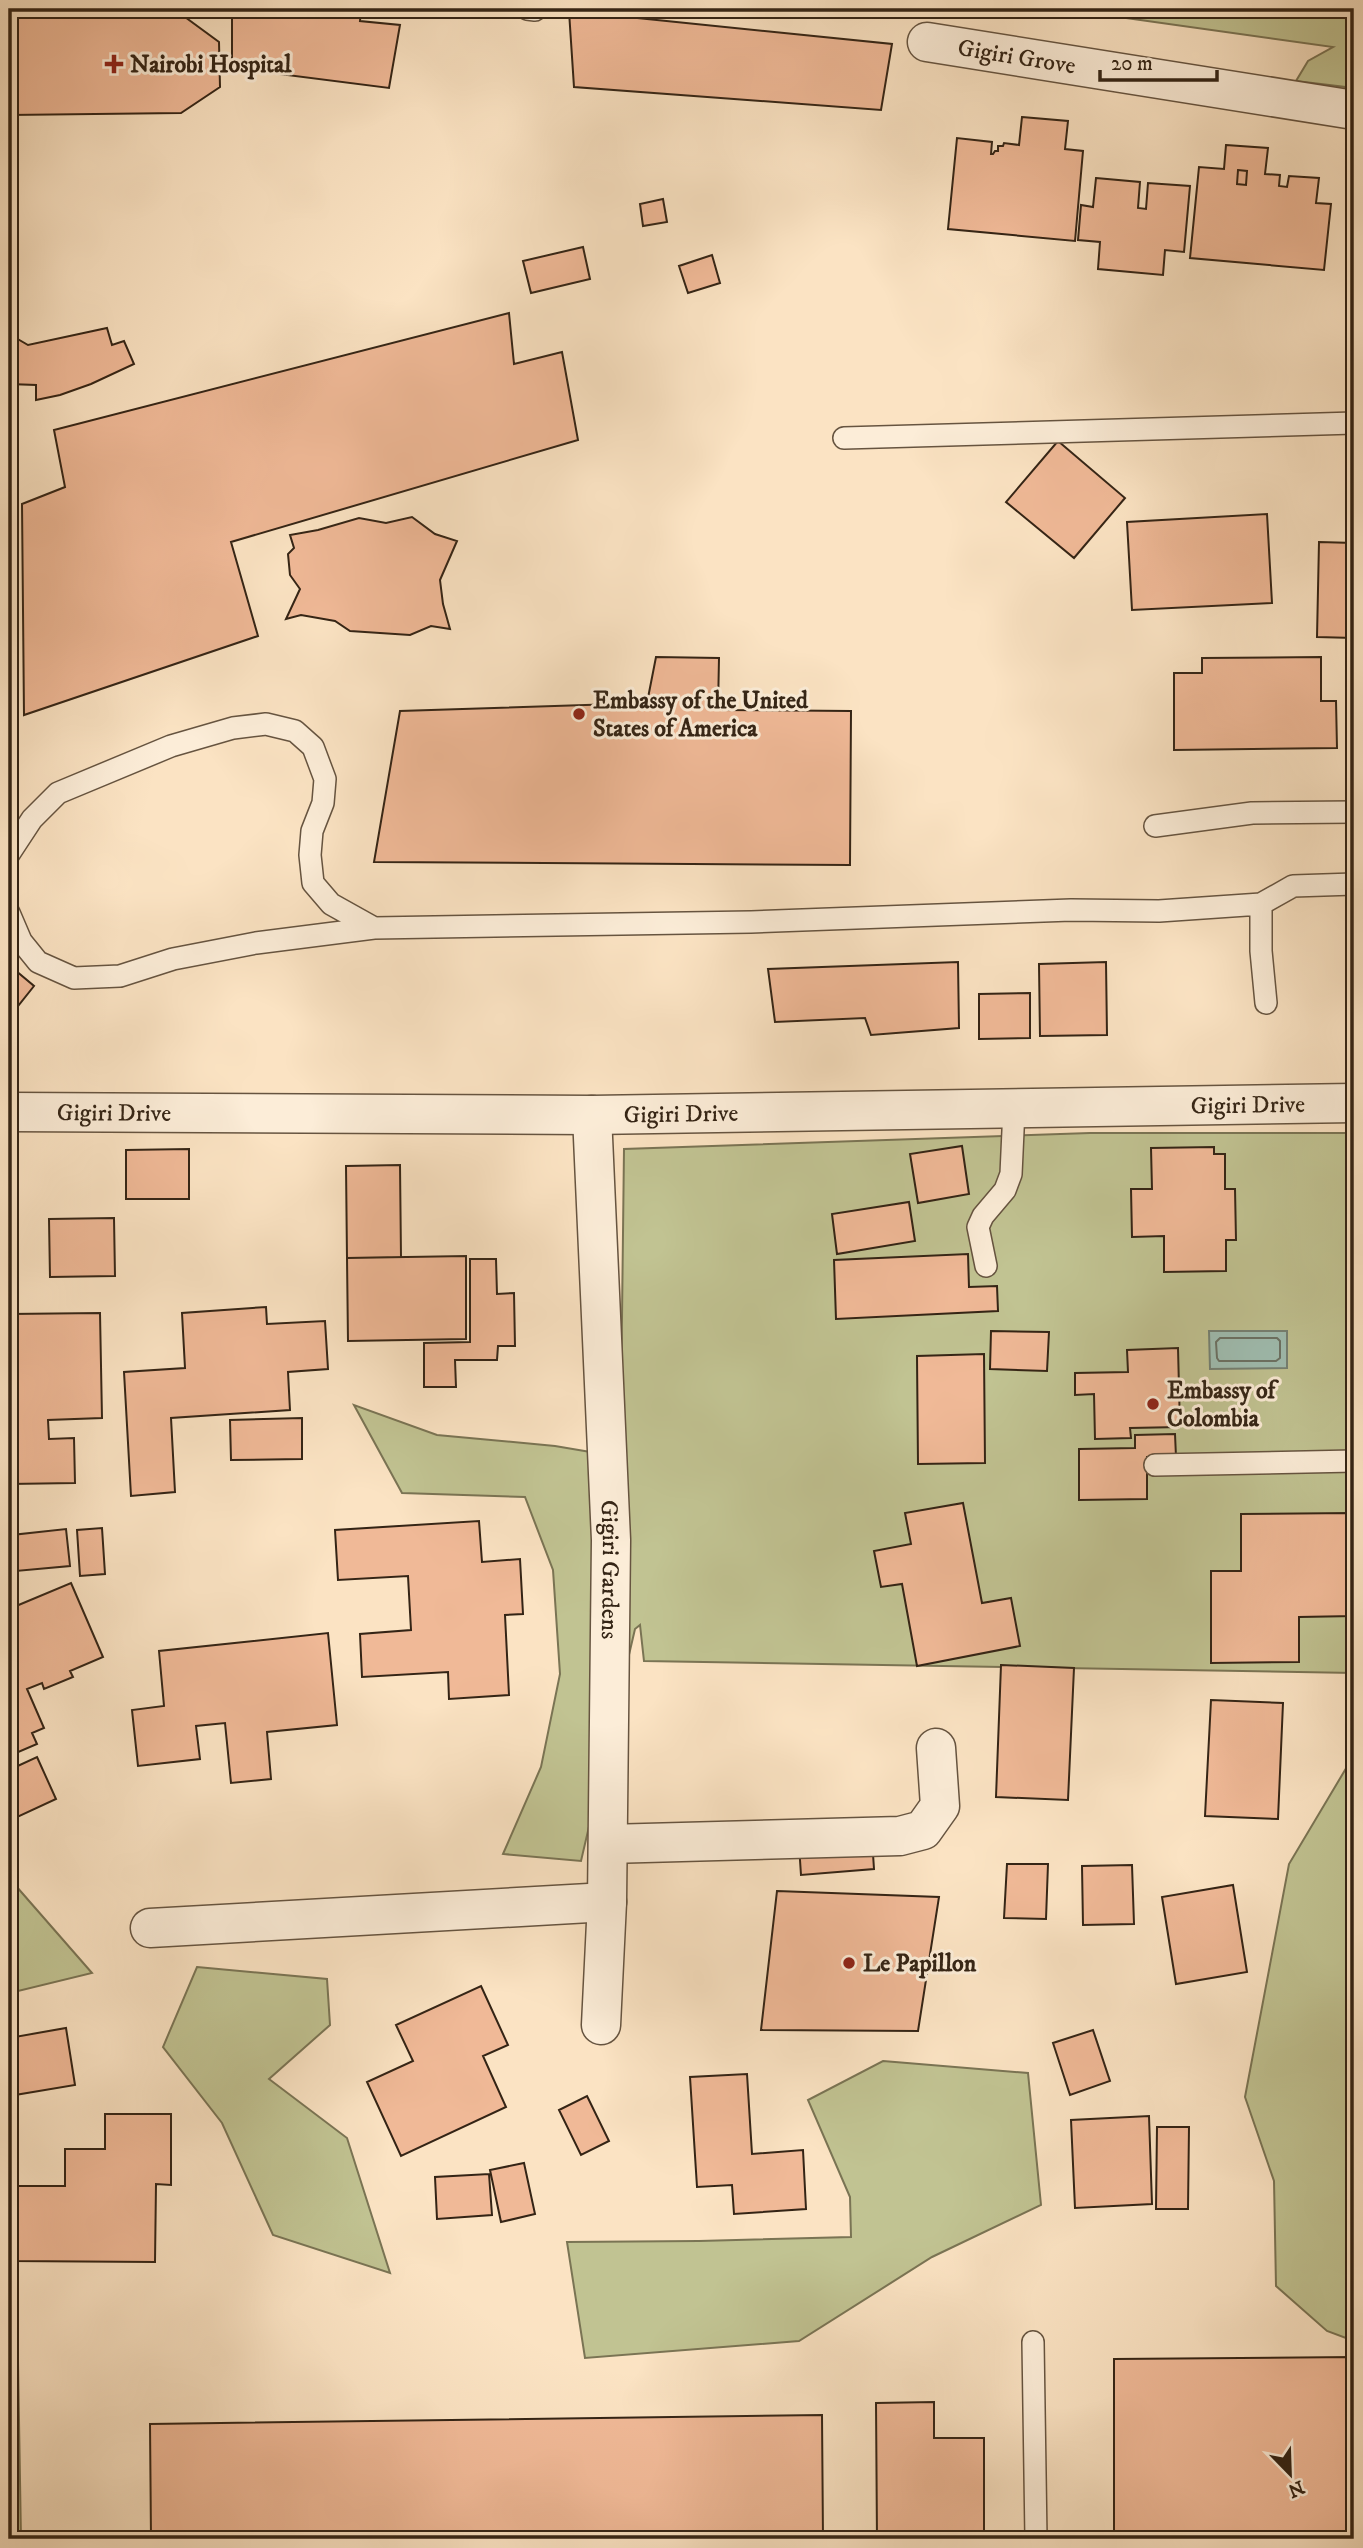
<svg xmlns="http://www.w3.org/2000/svg" width="1363" height="2548" font-family="'IM FELL DW Pica',serif">
<style>
.green{fill:#c1c392;stroke:#7a7454;stroke-width:2}
.water{fill:#9fbeb2;stroke:#748073;stroke-width:2}
.lines{fill:none;stroke-linecap:round;stroke-linejoin:round}
.shore{stroke:#6a7164;stroke-width:2}
.building{fill:#f0b997;stroke:#342415;stroke-width:2;fill-rule:evenodd}
.service-casing{stroke:#665440;stroke-width:24}
.minor-casing{stroke:#665440;stroke-width:41}
.service{stroke:#fcedd8;stroke-width:21}
.minor{stroke:#fcedd8;stroke-width:38}
.poi-dot{fill:#8f2418;stroke:#fcedd8;stroke-width:2.5}
.labels{text-anchor:middle;stroke-width:6;stroke-linejoin:round;paint-order:stroke}
.street-label{font-size:24px;fill:#342415;stroke:#fcedd8}
.poi-label{font-size:24px;font-weight:bold;fill:#342415;stroke:#fcedd8;text-anchor:start}
</style>
<rect width="100%" height="100%" fill="#fbe3c3"/>
<filter id="stains"><feTurbulence type="fractalNoise" baseFrequency=".00286" numOctaves="4"/><feColorMatrix values="0 0 0 0 .2 0 0 0 0 .09 0 0 0 0 .02 0 0 0 .5 -.17"/></filter>
<radialGradient id="worn" r=".72"><stop offset=".6" stop-color="#630" stop-opacity="0"/><stop offset="1" stop-color="#630" stop-opacity=".3"/></radialGradient>
<path class="green" d="M1062,9H1354V88L1296,81L1308,61L1333,47Z
M1090,1133H1354V1673L644,1661L640,1625L635,1629L581,1861L503,1854L541,1767L560,1674L553,1570L525,1497L402,1493L354,1405L437,1435L555,1446L626,1458L621,1402L624,1149Z
M1354,1755V2341L1327,2331L1276,2286L1274,2181L1245,2097L1289,1864Z
M9,1878L92,1973L14,1992L9,1990Z
M197,1967L327,1979L330,2025L269,2079L347,2138L390,2273L273,2235L222,2123L163,2047Z
M883,2061L1028,2073L1041,2205L932,2257L799,2341L585,2358L567,2242L699,2241L851,2237L850,2197L808,2100Z
M9,2302H17L21,2539H9Z"/>
<path class="water" d="M1209,1331H1287V1368L1210,1369Z"/>
<g class="lines">
<path class="shore" d="M1220,1338H1277L1280,1341V1358L1276,1361H1219L1217,1358L1216,1342Z"/>
</g>
<path class="building" d="M9,9H174L219,42L220,87L181,113L9,115Z
M232,9L273,11V9H343L361,11L360,21L400,25L389,88L232,68Z
M569,11L892,44L881,110L574,87Z
M1022,117L1068,121L1065,149L1083,151L1075,241L948,229L957,138L992,142L991,154H993L995,151H998V146H1003L1004,143L1019,145Z
M1226,145L1268,148L1265,174L1280,175L1279,186L1287,187L1289,176L1319,178L1316,203L1331,204L1324,270L1190,258L1199,167L1224,169ZM1238,170L1247,171L1246,185L1237,184Z
M1238,170L1247,171L1246,185L1237,184Z
M1096,178L1140,182L1138,208L1146,209L1148,183L1190,186L1184,252L1165,250L1163,275L1098,269L1100,242L1078,240L1081,205L1093,207Z
M663,199L667,222L643,226L640,204Z
M583,247L590,279L531,293L523,261Z
M712,255L720,283L688,293L679,266Z
M509,313L514,364L562,352L578,440L231,542L258,636L24,715L22,504L65,487L54,430Z
M107,328L112,345L124,341L134,364L91,384L60,395L36,400V385L9,384V334L28,345Z
M1058,441L1125,498L1074,558L1006,502Z
M1267,514L1272,603L1132,610L1127,522Z
M412,517L435,534L457,541L440,580L443,604L450,629L431,626L410,635L350,631L335,621L301,615L286,619L300,589L290,575L288,554L294,548L290,535L318,530L359,518L386,523Z
M1319,542L1354,543V638L1317,637Z
M656,657L719,658L718,710L851,711L850,865L374,862L400,711L647,703Z
M1321,657V701H1336L1337,748L1174,750V673H1202V658Z
M958,962L959,1028L871,1035L865,1018L775,1022L768,969Z
M1106,962L1107,1035L1040,1036L1039,964Z
M9,965L34,986L18,1006L9,999Z
M1030,993V1038L979,1039V994Z
M962,1146L969,1194L918,1203L910,1154Z
M1214,1147V1154H1225V1189H1235L1236,1240H1226V1271L1164,1272V1236L1132,1237L1131,1189H1152L1151,1148Z
M189,1149V1199H126V1150Z
M400,1165L401,1257L347,1258L346,1166Z
M909,1202L915,1241L837,1254L832,1214Z
M114,1218L115,1276L50,1277L49,1219Z
M968,1254L969,1287L997,1286L998,1311L836,1319L834,1260Z
M466,1256V1339L348,1341L347,1258Z
M470,1259H496L497,1294L514,1293L515,1346H498L497,1360H455L456,1387H424V1343L470,1342Z
M266,1307L267,1324L325,1321L328,1369L288,1372L290,1410L171,1418L175,1492L131,1496L124,1372L185,1368L182,1313Z
M100,1313L102,1418L48,1420L49,1439L74,1438L75,1483L9,1484V1314Z
M991,1331L1049,1332L1047,1371L990,1369Z
M1178,1348L1180,1427L1130,1428L1131,1438L1095,1439L1094,1394L1075,1395V1373L1128,1372L1127,1350Z
M984,1354L985,1463L918,1464L917,1356Z
M302,1418V1459L231,1460L230,1420Z
M1175,1434L1176,1457H1147V1499L1079,1500V1449L1135,1448V1435Z
M963,1503L982,1603L1011,1598L1020,1646L917,1666L902,1584L881,1587L874,1551L911,1544L905,1513Z
M1353,1513L1354,1616L1299,1617V1662L1211,1663V1571H1241V1514Z
M479,1521L482,1562L520,1559L523,1614L505,1615L509,1695L449,1699L448,1672L362,1677L360,1634L411,1630L408,1576L338,1580L335,1530Z
M102,1528L105,1574L80,1576L77,1530Z
M66,1529L70,1566L16,1571L12,1535Z
M71,1583L103,1657L70,1671L73,1677L44,1689L42,1683L27,1689L44,1728L32,1733L37,1744L9,1756V1609Z
M1348,1629H1354V1667H1347Z
M328,1633L337,1725L267,1732L271,1779L231,1783L225,1723L196,1726L200,1759L138,1766L132,1710L164,1706L159,1651Z
M1001,1665L1074,1668L1068,1800L996,1797Z
M1211,1700L1283,1703L1278,1819L1205,1816Z
M37,1757L56,1799L13,1819L9,1809V1770Z
M872,1839L874,1869L801,1875L799,1845Z
M1007,1864H1048L1046,1919L1004,1918Z
M1132,1865L1134,1924L1083,1925L1082,1866Z
M1233,1885L1247,1972L1176,1984L1162,1897Z
M777,1891L939,1897L918,2031L761,2030Z
M481,1986L508,2045L483,2056L506,2107L401,2156L367,2082L413,2061L396,2025Z
M66,2028L75,2085L9,2096V2038Z
M1093,2030L1110,2081L1070,2095L1053,2043Z
M747,2074L752,2154L803,2150L806,2209L734,2214L732,2185L697,2187L690,2077Z
M587,2096L609,2141L581,2155L559,2110Z
M105,2114H171V2185L156,2184L155,2262L9,2261V2186H65V2149H105Z
M1149,2116L1152,2204L1075,2208L1071,2120Z
M1157,2127H1189L1188,2209H1156Z
M524,2163L535,2214L501,2222L490,2170Z
M489,2174L492,2215L437,2219L435,2177Z
M1354,2357V2539H1114V2359Z
M934,2402V2438H984V2539H877L876,2403Z
M822,2415L823,2539H151L150,2424Z"/>
<g class="lines">
<defs>
<path id="service" d="M527,9L535,10
M844,438L1354,423
M1155,826L1252,813L1354,812
M9,854L32,819L58,793L171,746L233,728L266,724L295,731L313,747L325,779L323,803L312,831L310,855L313,883L331,904L374,928
M1261,904V951L1266,1003
M9,913L21,941L38,962L74,978L120,976L173,959L256,943L374,928L751,922L1071,910L1159,911L1261,904L1293,886L1354,884
M986,1266L978,1227L983,1216L1005,1190L1011,1174L1014,1109
M1155,1465L1354,1461
M1033,2342L1036,2539"/>
<g id="minor">
<path id="s1" d="M927,42L1354,110"/>
<path id="s2" d="M9,1112L592,1115L1354,1103"/>
<path id="s3" d="M592,1115L611,1540L607,1902L601,2025"/>
<path d="M608,1844L900,1836L923,1830L940,1806L936,1748"/>
<path d="M150,1928L607,1902"/>
</g>
</defs>
<use href="#service" class="service-casing"/>
<use href="#minor" class="minor-casing"/>
<use href="#service" class="service"/>
<use href="#minor" class="minor"/>
</g>
<g class="poi-dot">
<path d="M110.5 53.5h7v7h7v7h-7v7h-7v-7h-7v-7h7z"/>
<circle cx="579" cy="714" r="7"/>
<circle cx="1153" cy="1404" r="7"/>
<circle cx="849" cy="1963" r="7"/>
</g>
<g class="labels">
<g class="street-label">
<text dy="8" stroke="none"><textPath href="#s1" startOffset="91">Gigiri Grove</textPath></text>
<text dy="8" stroke="none"><textPath href="#s2" startOffset="1239">Gigiri Drive</textPath></text>
<text dy="8" stroke="none"><textPath href="#s2" startOffset="105">Gigiri Drive</textPath></text>
<text dy="8" stroke="none"><textPath href="#s2" startOffset="672">Gigiri Drive</textPath></text>
<text dy="8" stroke="none"><textPath href="#s3" startOffset="455">Gigiri Gardens</textPath></text>
</g>
<g class="poi-label">
<text x="130" y="72">Nairobi Hospital</text>
<text x="593" y="708">Embassy of the United<tspan x="593" dy="28">States of America</tspan></text>
<text x="1167" y="1398">Embassy of<tspan x="1167" dy="28">Colombia</tspan></text>
<text x="863" y="1971">Le Papillon</text>
</g>
</g>
<rect width="1363" height="2548" fill="none" stroke="#fbe3c3" stroke-width="35"/>
<rect x="10" y="10" width="1342" height="2527" fill="none" stroke="#342415" stroke-width="3.5"/>
<rect x="18" y="18" width="1328" height="2513" fill="none" stroke="#342415" stroke-width="2"/>
<g transform="translate(1290 2474) rotate(157)" stroke="#fcedd8" stroke-width="5" paint-order="stroke">
<path d="M0-5L12 26L0 18L-12 26Z" fill="#342415"/>
<text y="-10" font-size="19" font-weight="bold" text-anchor="middle" fill="#342415">N</text>
</g>
<path d="M1100 70v10h117v-10" fill="none" stroke="#342415" stroke-width="3.5"/>
<text x="1111" y="70" font-size="21" fill="#342415" stroke="#fcedd8" stroke-width="5" paint-order="stroke">20 m</text>
<rect width="100%" height="100%" filter="url(#stains)"/>
<rect width="100%" height="100%" fill="url(#worn)"/>
</svg>
